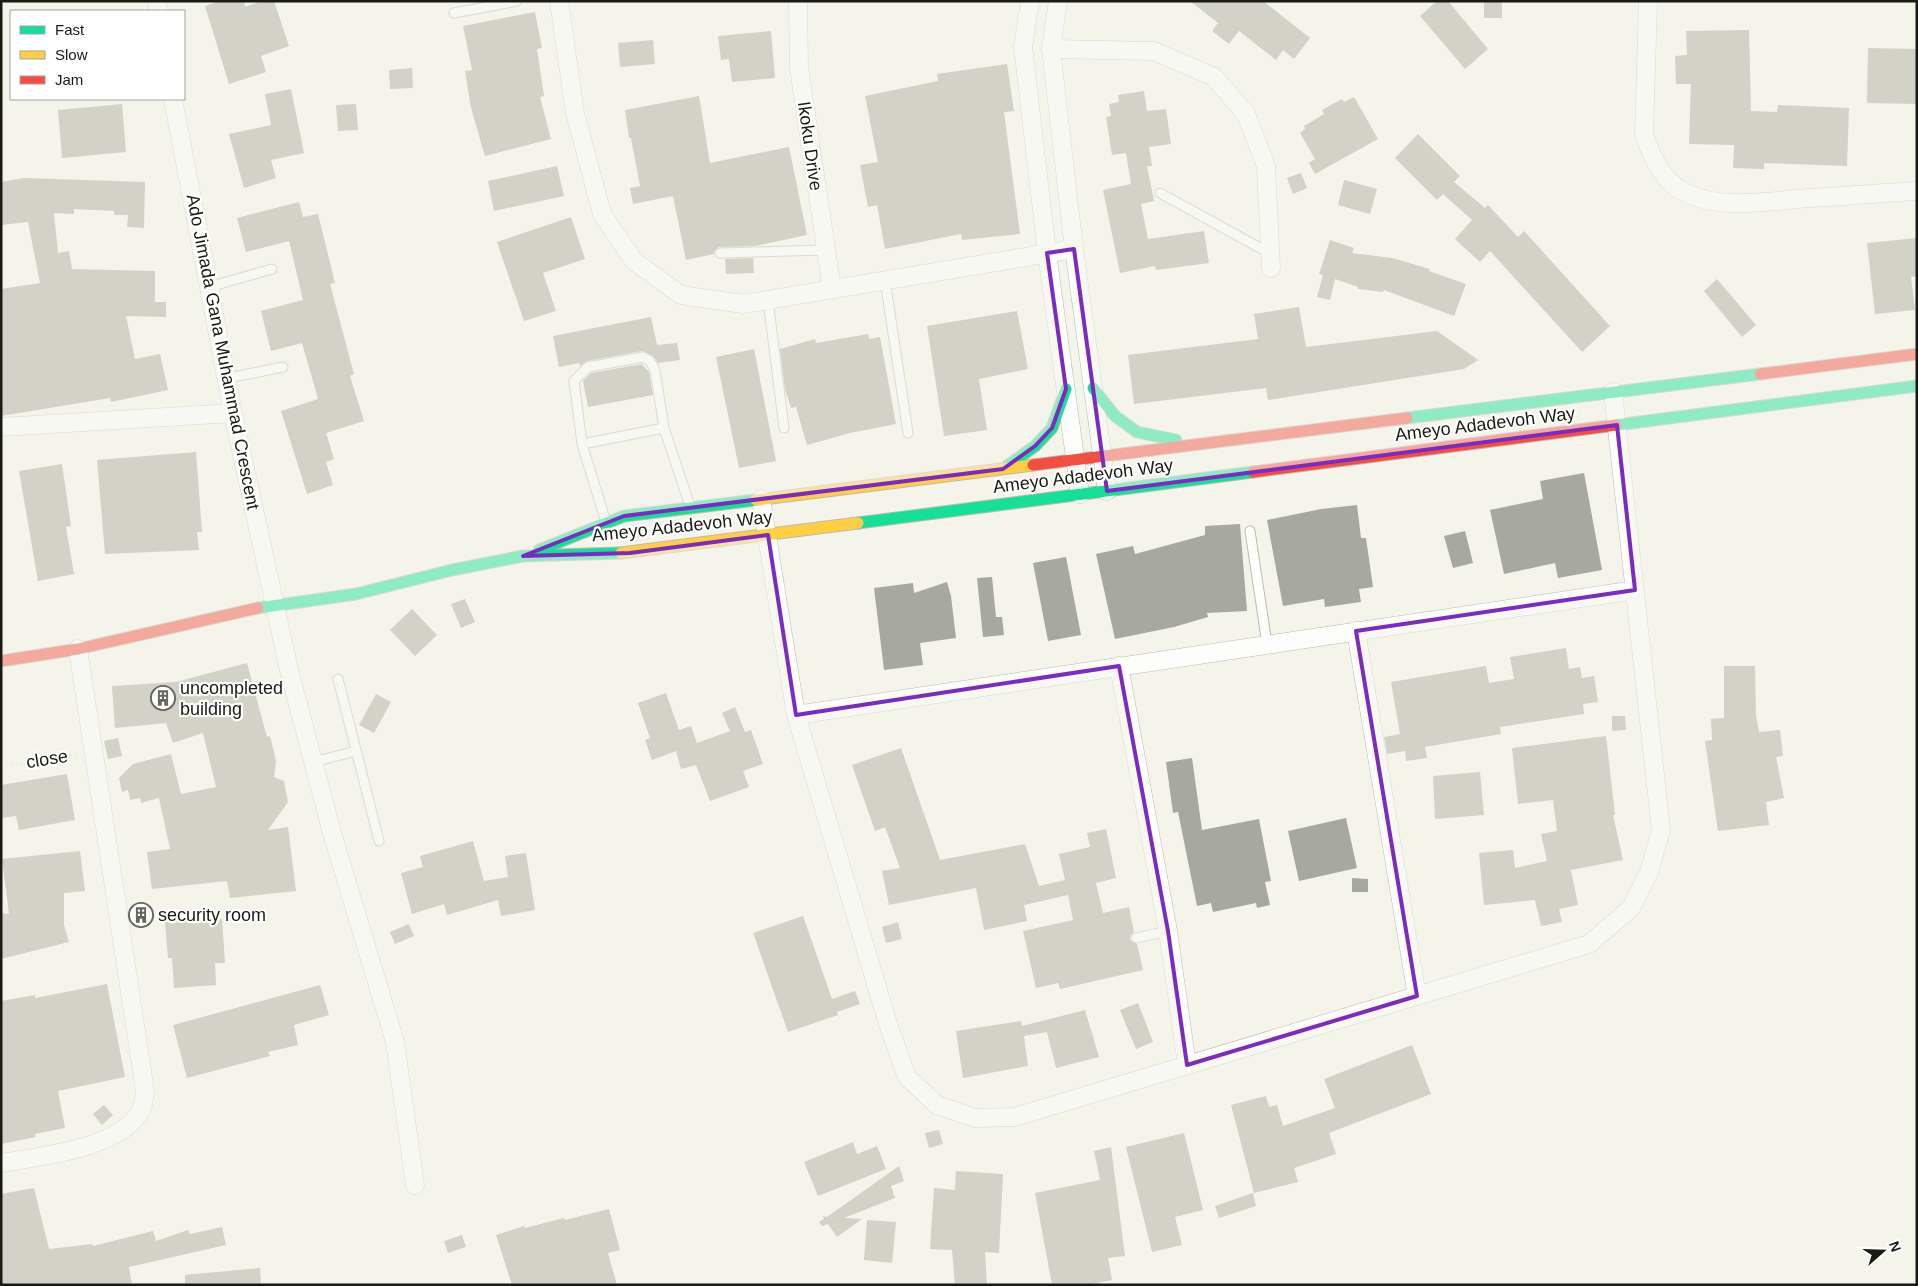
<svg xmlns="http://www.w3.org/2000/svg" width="1918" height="1286" font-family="Helvetica,sans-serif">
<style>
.building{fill:#a8a99e}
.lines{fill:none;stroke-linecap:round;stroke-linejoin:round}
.lane-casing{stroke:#bbbbb4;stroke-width:11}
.street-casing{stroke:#bbbbb4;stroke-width:19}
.fast-casing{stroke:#bbbbb4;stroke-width:13}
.slow-casing{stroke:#bbbbb4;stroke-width:13}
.jam-casing{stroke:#bbbbb4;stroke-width:13}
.path{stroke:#d8d8d5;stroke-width:3;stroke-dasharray:1 4;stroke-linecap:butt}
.lane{stroke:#fdfdfc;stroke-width:9}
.street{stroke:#fdfdfc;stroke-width:18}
.fast{stroke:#16e098;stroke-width:11}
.slow{stroke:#ffcf43;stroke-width:11}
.jam{stroke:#f24e42;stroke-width:11}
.marked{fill:none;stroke:#7b2cbf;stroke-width:4;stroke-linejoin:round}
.labels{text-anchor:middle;stroke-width:4.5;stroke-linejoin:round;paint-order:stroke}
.street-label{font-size:18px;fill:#191a13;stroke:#fff}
.poi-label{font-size:18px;fill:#191a13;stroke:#fff;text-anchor:start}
</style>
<rect width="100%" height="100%" fill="#f4f4ea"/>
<path class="building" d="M220,1H244L245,7L262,1H274L289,46L261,56L266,72L229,84L205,6Z
M1190,1H1263L1310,38L1294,59L1283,50L1276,60L1239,31L1229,44L1212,31L1218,23Z
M1437,1H1448L1488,49L1465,69L1420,16Z
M1484,1H1502V18H1484Z
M535,12L542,48L537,49L544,96L540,97L551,139L485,156L471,108L465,71L472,70L463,26Z
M1749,30L1751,111L1777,112L1778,105L1849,108L1847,166L1764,163V169L1733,168L1734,145L1689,144L1691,84H1676L1675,56L1687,55L1686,31Z
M771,31L775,78L732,82L729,59L721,60L718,36Z
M653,40L655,64L620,67L618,43Z
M1868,48L1917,49V104L1867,103Z
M1007,64L1014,111L1004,112L1020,234L962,240L961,234L885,249L877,205L868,207L860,165L878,162L865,96L938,81L937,74Z
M412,68L413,88L390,89L389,70Z
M291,89L304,153L271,160L276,178L244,188L229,134L271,125L265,94Z
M1144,91L1147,111L1166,109L1171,144L1149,147L1152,166H1147L1154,201L1141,204L1148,239L1204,231L1209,263L1156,270L1155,266L1120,273L1103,190L1131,184L1126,153L1112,155L1106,117L1111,116L1109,104L1119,102L1118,95Z
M699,96L710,163L789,147L807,235L755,246L719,247L715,250L714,254L686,260L673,196L633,204L630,188L640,186L631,138H629L625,110Z
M1354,97L1378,139L1315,174L1309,163L1315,159L1300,133L1305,129L1304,126L1324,114L1322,110L1342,99L1344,102Z
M122,104L126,152L62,158L58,110Z
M356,104L358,130L338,131L336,105Z
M1418,134L1460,176L1454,182L1485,208L1488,205L1518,237L1524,231L1610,326L1582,352L1490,251L1480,262L1455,239L1472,220L1443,194L1437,200L1395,158Z
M557,166L564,196L494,211L488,181Z
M1301,173L1307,188L1293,194L1287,178Z
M24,178L145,182L144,228L127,227L128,215H114V211L74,209V214L54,213L58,253L69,251L72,269L155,271V302H166V317L126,316L135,359L160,354L168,390L111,402L110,398L1,416V289L40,283L28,222L1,225V182Z
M1344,180L1377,189L1370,214L1338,205Z
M299,202L303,217L318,214L335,283L330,284L354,374L350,376L364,421L326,433L334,459L326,462L333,485L307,494L281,411L318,399L302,343L271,351L261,311L303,300L289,241L246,252L237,218Z
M571,217L585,259L543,273L556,311L524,321L497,242Z
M1917,238V276L1911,277L1915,310L1875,314L1867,243Z
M1330,240L1354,248L1352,253L1392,258L1430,269L1429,271L1466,284L1454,316L1384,290L1383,292L1358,289V287L1335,279L1330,300L1317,297L1323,275L1319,274Z
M753,258L754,273L726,274L725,259Z
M1717,279L1756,325L1742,337L1704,291Z
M1299,307L1306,347L1437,331L1478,360L1464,369L1268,400L1266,388L1134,404L1128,355L1258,339L1254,314Z
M1017,311L1028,369L979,379L987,430L944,436L927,326Z
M651,317L657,345L677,343L680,360L658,363L653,356L642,351L587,361L580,366L579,363L559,367L553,336Z
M868,334L869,339L880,337L896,424L850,433L807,445L796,407L791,408L785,389L780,349L815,339L816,343Z
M754,349L776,461L739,468L716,357Z
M642,364L649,372L653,395L588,407L583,381L591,373Z
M196,452L202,532H197L199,550L105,554L97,460Z
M62,464L71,526L66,527L74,574L38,581L19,471Z
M1584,473L1602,570L1558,578L1555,563L1504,574L1490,510L1543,499L1540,481Z
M1357,505L1361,538H1366L1373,587L1359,589L1361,602L1325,607L1324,599L1283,606L1267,520L1321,509Z
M1240,524L1247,611L1207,613L1208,617L1174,627L1115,639L1096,554L1133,546L1135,554L1205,535V526Z
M1465,531L1473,563L1453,568L1444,536Z
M1066,557L1081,635L1048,641L1033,563Z
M992,577L996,617H1002L1004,635L983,637L977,578Z
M947,582L951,596L956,638L920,643L923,665L884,670L874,588L913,583L914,593Z
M465,599L475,622L461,628L451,604Z
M412,609L437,635L415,656L390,630Z
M1566,648L1569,669L1580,667L1582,678L1594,676L1598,702L1583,704L1584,714L1500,727L1501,734L1425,747L1427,758L1406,761L1405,751L1387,754L1384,737L1400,734L1391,682L1486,666L1489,683L1514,679L1510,657Z
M247,663L267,737L270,736L276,761L274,777L284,781L288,802L268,830L288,827L296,891L230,898L227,881L152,889L147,852L170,849L159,798L141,803L140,798L130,800L128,790L122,792L119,778L133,764L171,754L181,794L216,787L203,733L173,743L166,723L115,728L112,686L176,682Z
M1724,666H1755L1756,715L1759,732L1780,730L1783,756L1776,757L1784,798L1766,802L1769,825L1718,831L1705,741L1712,740L1711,719L1724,718Z
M666,693L679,730L691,726L697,743L730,731L722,713L735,707L745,732L751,730L763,764L743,771L749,787L710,801L696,765L681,769L676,751L652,760L645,740L650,738L638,703Z
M376,694L391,702L374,733L359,725Z
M1612,716H1625L1626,730L1612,731Z
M1606,736L1615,815H1613L1623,860L1571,870L1578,905L1559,909L1562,922L1541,926L1535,900L1484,905L1479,853L1513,850L1515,868L1547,861L1541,834L1557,831L1553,800L1518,804L1512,748Z
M118,738L122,756L108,759L104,741Z
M901,748L940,860L1025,844L1039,886L1065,880L1059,854L1090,847L1087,833L1106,829L1116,878L1096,883L1103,913L1129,907L1134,932L1130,936V940L1137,944L1143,970L1060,989L1058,983L1036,988L1023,931L1073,920L1068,895L1024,905L1027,921L984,930L976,888L889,905L882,871L900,868L885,827L875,831L852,765Z
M1192,758L1202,830L1259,819L1271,881L1265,882L1270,905L1257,908L1256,903L1213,912L1211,903L1197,906L1178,812L1173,813L1166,762Z
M1480,772L1484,815L1435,819L1433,776Z
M67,774L75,820L19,830L16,816L1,818V785Z
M1346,818L1357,868L1299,881L1288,831Z
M473,841L484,881L508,877L505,856L526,853L535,910L501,916L498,900L447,915L444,904L412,914L401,873L423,867L420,856Z
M80,851L85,891L64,893V925L69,942L1,959V913L9,914L2,859Z
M1352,878L1368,879V892H1352Z
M803,916L832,999L855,991L860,1004L837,1012L838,1015L788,1032L753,933Z
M222,919L225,963H215L216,985L174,988L172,958H168L165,922Z
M898,922L902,939L886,943L882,927Z
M409,924L414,936L395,944L390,932Z
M107,984L125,1077L58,1091L65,1128L35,1134L36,1137L1,1144V1001L35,995V998Z
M320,985L329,1015L294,1025L298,1045L268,1052L270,1056L187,1078L173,1025Z
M1138,1003L1153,1042L1136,1049L1120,1010Z
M1085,1010L1099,1057L1056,1068L1047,1032L1024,1036L1028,1066L963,1078L956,1031L1021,1021L1022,1026Z
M1412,1045L1431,1094L1329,1133L1336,1154L1294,1168L1298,1182L1254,1193L1231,1105L1266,1096L1269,1107L1277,1105L1283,1126L1335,1108L1324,1079Z
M104,1105L113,1115L102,1125L93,1114Z
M939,1130L943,1144L929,1148L925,1133Z
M1184,1133L1203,1210L1175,1217L1182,1245L1152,1252L1126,1147Z
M853,1142L857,1154L877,1146L886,1169L818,1196L804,1162Z
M1111,1147L1125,1256L1108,1258L1112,1280L1087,1285H1052L1035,1193L1100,1180L1094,1151Z
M899,1166L904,1181L891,1186L895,1198L844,1218L862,1219L837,1237L828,1224L822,1226L819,1222L824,1219L823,1216L827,1217Z
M956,1171L1003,1174L999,1253L985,1252L987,1285H955L952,1250L930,1249L934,1188L955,1190Z
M34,1188L49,1249L92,1244L93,1246L153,1231L156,1241L188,1230L190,1234L222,1227L226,1245L129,1267L132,1285H1V1194Z
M1253,1193L1256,1206L1219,1218L1215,1206Z
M609,1209L620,1250L608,1253L617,1285H512L496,1235L524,1226L525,1228L564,1218L565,1220Z
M867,1220L896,1222L892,1263L864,1260Z
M462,1235L466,1247L448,1253L444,1241Z
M260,1268L261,1285H185V1275Z"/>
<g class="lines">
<defs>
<path id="lane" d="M454,13L517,1
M1160,193L1271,254
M720,253L826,250
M885,280L908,433
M209,287L272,269
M768,300L784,428
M228,378L283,367
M582,444L574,381L588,367L643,357L650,361L655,370L664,428
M606,522L582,444L664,428L690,506
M1250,531L1267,644
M338,679L379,841
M313,762L356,751
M1136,938L1168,931"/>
<path id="street" d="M157,1L158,11
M559,1L575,113L602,214L634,261L681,295L743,304L1074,249
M798,1L799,68L832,289
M1030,1L1023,47L1047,253L1080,494
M1058,1L1051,49L1074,249L1107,491
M1648,1L1644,135C1651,154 1661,178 1679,189C1716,212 1769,201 1810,198C1846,196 1881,193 1917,191
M1051,49L1154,51L1214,77L1246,114L1266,166L1271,268
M173,99L233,413L289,670L332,833L395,1042L415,1185
M1,427L233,413
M761,499L796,715L888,1024L907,1077L937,1105L975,1118L1015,1117L1589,944L1631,908L1649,872L1661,830L1613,392
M1356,631L1417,996
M1119,666L1168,931L1187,1065
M796,715L1635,590
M1,1163C40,1156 121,1149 141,1110C144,1105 144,1097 145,1091L78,649"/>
<path id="fast" d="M1093,388L1115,416L1137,432L1176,440
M1407,418L1760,374
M1616,425L1917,386
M1007,466L1035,446L1052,428L1066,389
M858,523L1253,472
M539,550L624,516L756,500
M258,608L356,594L452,570L523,556L621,553"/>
<path id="slow" d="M756,500L1033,465
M621,553L858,523"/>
<path id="jam" d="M1760,374L1917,354
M1033,465L1407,418
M1253,472L1616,425
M1,661L78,649L258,608"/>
</defs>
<use href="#lane" class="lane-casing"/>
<use href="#street" class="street-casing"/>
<use href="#fast" class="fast-casing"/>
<use href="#slow" class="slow-casing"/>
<use href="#jam" class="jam-casing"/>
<path class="path" d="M1,766L77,754"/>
<use href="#lane" class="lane"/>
<use href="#street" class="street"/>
<use href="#fast" class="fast"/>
<use href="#slow" class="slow"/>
<use href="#jam" class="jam"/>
</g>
<path d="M0 0H1918V1286H0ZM1074,249L1107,491L1617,425L1635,590L1356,631L1417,996L1187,1065L1168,931L1119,666L796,715L768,535L630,553L523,556L624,516L1003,469L1035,446L1052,428L1066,389L1047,253Z" fill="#f4f4ea" fill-opacity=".55" fill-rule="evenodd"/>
<path class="marked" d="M1074,249L1107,491L1617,425L1635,590L1356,631L1417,996L1187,1065L1168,931L1119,666L796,715L768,535L630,553L523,556L624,516L1003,469L1035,446L1052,428L1066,389L1047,253Z"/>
<defs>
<symbol id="building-ring" viewBox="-11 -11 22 22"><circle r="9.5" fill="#fff" stroke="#66665e" stroke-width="1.5"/><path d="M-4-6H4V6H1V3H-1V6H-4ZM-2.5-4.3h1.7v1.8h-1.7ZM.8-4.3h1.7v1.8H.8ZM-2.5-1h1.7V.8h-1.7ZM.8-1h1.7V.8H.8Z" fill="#66665e"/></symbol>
</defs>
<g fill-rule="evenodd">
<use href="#building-ring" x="149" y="684" width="28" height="28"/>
<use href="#building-ring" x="127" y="901" width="28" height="28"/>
</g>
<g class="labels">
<g class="street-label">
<text transform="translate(810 146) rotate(82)" y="6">Ikoku Drive</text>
<text transform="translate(223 352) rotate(79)" y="6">Ado Jimada Gana Muhammad Crescent</text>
<text transform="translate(1485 424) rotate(-7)" y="6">Ameyo Adadevoh Way</text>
<text transform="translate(1083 476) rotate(-7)" y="6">Ameyo Adadevoh Way</text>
<text transform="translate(682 526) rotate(-6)" y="6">Ameyo Adadevoh Way</text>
<text transform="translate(47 759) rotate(-9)" y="6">close</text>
</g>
<g class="poi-label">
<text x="180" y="694">uncompleted<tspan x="180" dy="21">building</tspan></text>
<text x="158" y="921">security room</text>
</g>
</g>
<rect width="1918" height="1286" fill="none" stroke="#191a13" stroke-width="5"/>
<rect x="10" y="10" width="175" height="90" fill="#ffffff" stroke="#a3a3a1"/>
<rect x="20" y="26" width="25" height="8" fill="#16e098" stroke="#a3a3a1"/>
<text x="55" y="35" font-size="15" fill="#191a13">Fast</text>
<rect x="20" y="51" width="25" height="8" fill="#ffcf43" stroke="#a3a3a1"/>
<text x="55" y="60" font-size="15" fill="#191a13">Slow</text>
<rect x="20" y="76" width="25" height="8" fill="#f24e42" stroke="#a3a3a1"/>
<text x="55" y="85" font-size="15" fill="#191a13">Jam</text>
<g transform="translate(1883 1251) rotate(70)" stroke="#ffffff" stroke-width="4" paint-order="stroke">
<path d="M0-4L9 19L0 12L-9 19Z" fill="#191a13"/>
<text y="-8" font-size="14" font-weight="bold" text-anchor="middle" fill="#191a13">N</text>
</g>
</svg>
